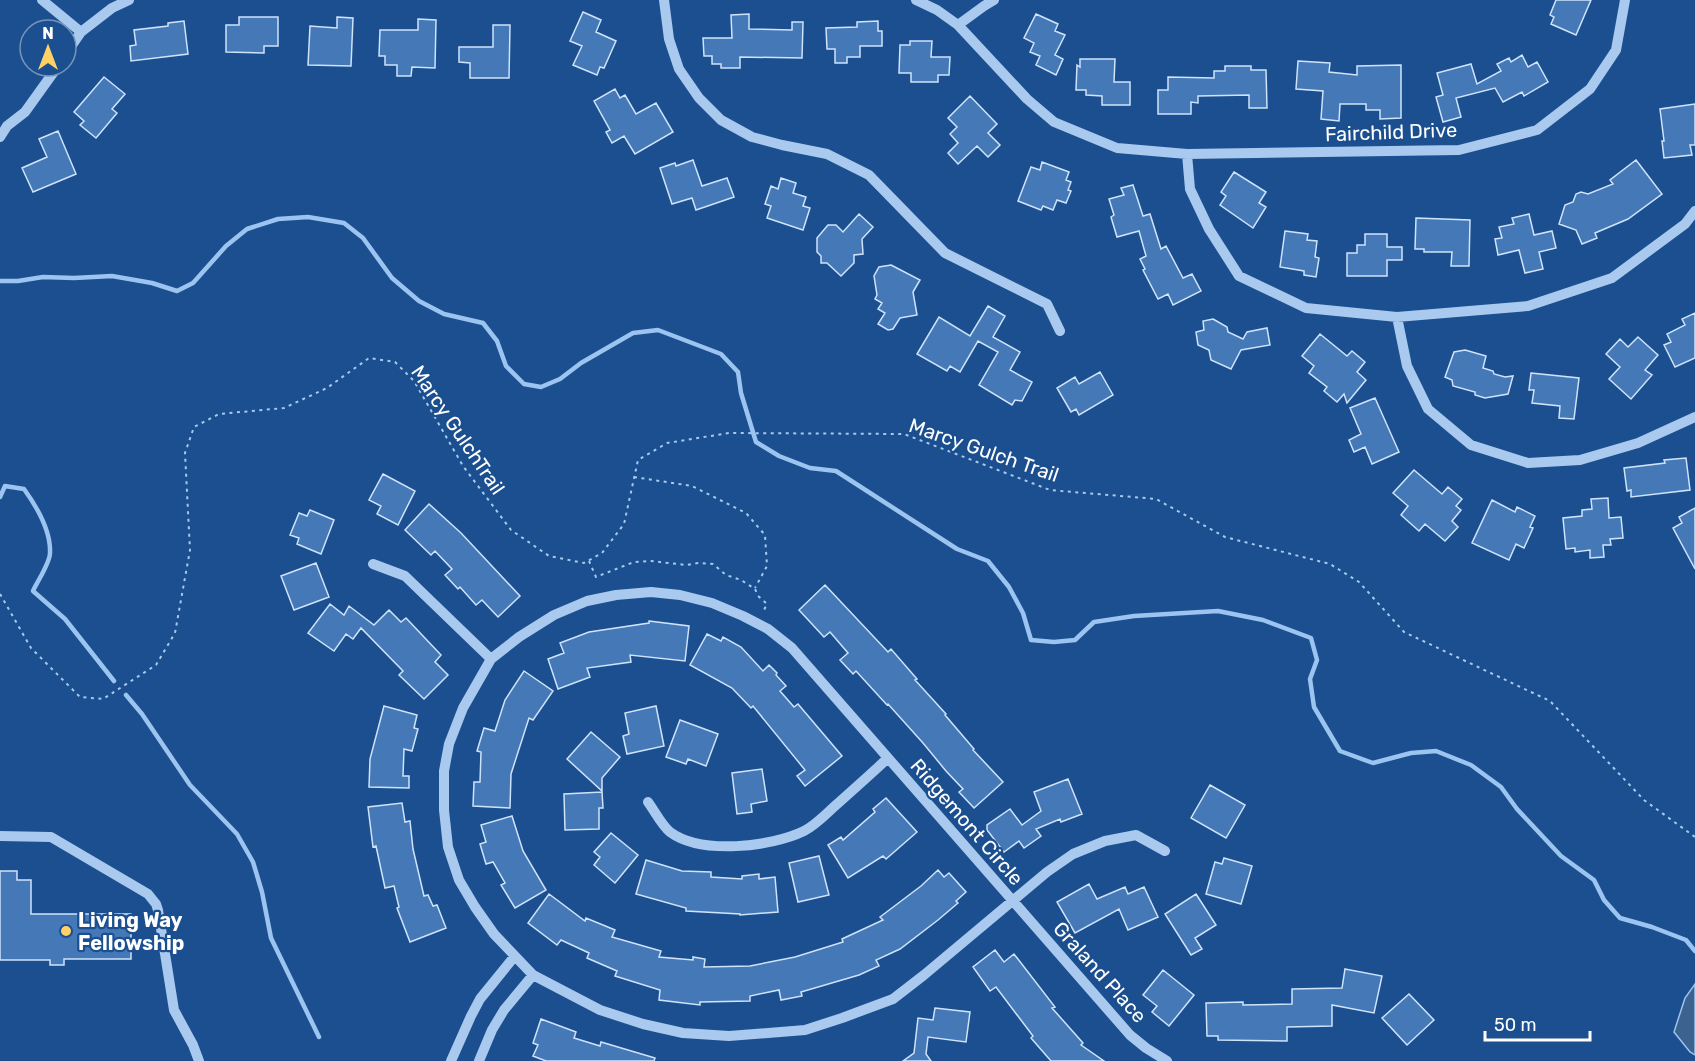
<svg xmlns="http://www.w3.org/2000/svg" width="1695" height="1061" font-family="Rubik,sans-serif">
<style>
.water{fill:#3c6290;stroke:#9cc4f0;stroke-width:1.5}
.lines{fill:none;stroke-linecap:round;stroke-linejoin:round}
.stream{stroke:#9cc4f0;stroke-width:4.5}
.building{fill:#4478b7;stroke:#cfe3fa;stroke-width:1.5}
.path{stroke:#a9c9ee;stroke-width:2;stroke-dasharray:3 4.5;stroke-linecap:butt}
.minor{stroke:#a9c9ee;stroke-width:10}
.poi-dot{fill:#ffd166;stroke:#1b4f8f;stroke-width:2}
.labels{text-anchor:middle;stroke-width:4.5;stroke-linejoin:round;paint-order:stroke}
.street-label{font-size:20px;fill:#fff;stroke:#1b4f8f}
.poi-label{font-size:20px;font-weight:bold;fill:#fff;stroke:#1b4f8f;text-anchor:start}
</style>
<rect width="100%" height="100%" fill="#1b4f8f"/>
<path class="water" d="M1695,984V1055L1690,1052L1674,1032L1685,998Z"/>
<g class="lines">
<path class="stream" d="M0,281H18L43,277L74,278L112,276L152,283L177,291L193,283L226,246L247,229L278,219L308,217L344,223L363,238L392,278L419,301L444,314L483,323L497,341L506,366L524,384L541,387L560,379L581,363L633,333L658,330L721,354L738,372L741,393L756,442L779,456L810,468L836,471L957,549L988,561L1009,587L1023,613L1031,640L1054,642L1075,640L1094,622L1134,616L1218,611L1263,620L1311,638L1317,660L1310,679L1314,707L1340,751L1373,763L1411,753L1436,751L1471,765L1501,787L1517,809L1561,856L1594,880L1604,900L1620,918L1652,927L1686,940L1695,951
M0,497L5,486L24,489C37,507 51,530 50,553C50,563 37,582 33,591L65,619L114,681
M126,695L142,714L190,785L237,834L253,862L262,892L271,938L319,1037"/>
</g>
<path class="building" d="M1556,0H1591L1576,35L1551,24L1554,17L1550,15Z
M583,12L601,20L596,32L616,41L604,68L600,67L597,75L573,65L582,46L570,41Z
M749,14V29L792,30V22H803L802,58L740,57V68H721V64H712V56H704L703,38H732L731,15Z
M1036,14L1058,24L1055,31L1065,35L1055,55L1063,59L1056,75L1036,65L1040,56L1030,52L1034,43L1024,38Z
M239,17H278V46H264V53L226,52V25H239Z
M337,17L353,18L351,66L308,65L310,26L337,28Z
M418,19L436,20L435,68L412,67L411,76H397V65H385V56H379L380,30H418Z
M184,21L188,54L131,61L130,46L136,45L134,30L168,26V23Z
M878,21V31H882V46H860V57H847V63H835V49H827L826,28L857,27V22Z
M493,25H510L509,78H470V63L459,62V47H493Z
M910,41H932L931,57H950L949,75H938V82H911V73H899L900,45H910Z
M1522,55L1528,67L1537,62L1548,82L1524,96L1522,92L1503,102L1495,88L1456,98L1461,117L1443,122L1436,97L1443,95L1437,73L1471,64L1477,84L1501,71L1497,64L1509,58L1511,62Z
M1080,59H1115L1114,82H1130V105H1102V96L1086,95V90H1076L1077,65L1080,67Z
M1298,61L1330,63L1329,72L1357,75V66L1401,65V118L1380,119V110H1366V104H1340L1339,121L1321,119L1323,91L1296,89Z
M1225,66H1251V70H1266L1267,108H1249V95L1198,96V103L1191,102V114H1158V90H1168V77L1214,78V71H1225Z
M104,77L125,94L112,109L117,113L96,138L80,125L84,121L74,112Z
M615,89L620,98L625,95L636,114L656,103L673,132L635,154L624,136L612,143L606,132L610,130L594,101Z
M970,96L997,124L988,133L1000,145L988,157L977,146L958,164L948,153L958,143L950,134L957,127L948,118Z
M1695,104V145H1690L1692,155L1664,158L1662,141H1664L1660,109Z
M58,131L76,174L33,192L22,168L47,157L39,139Z
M693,160L702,186L727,178L734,197L696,210L692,198L672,204L660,168L675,163L676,166Z
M1636,160L1662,194L1628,219L1595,233L1597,238L1582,244L1576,230L1559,224L1565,205L1573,202L1576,194L1581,192L1588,194L1613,184L1610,180Z
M1042,162L1069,172L1066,180L1071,182L1068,190L1071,191L1066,203L1057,200L1053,210L1043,206L1041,210L1018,201L1031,167L1040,170Z
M1234,172L1266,192L1259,203L1266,207L1253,228L1220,205L1226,196L1221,192Z
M781,178L796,183L793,193L806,197L803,206L810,208L803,230L767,218L771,206L765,204L771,186L778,189Z
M1133,185L1143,216L1150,214L1161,249L1166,246L1183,278L1192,274L1201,291L1173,305L1168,294L1158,299L1143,270L1145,269L1140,259L1146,256L1139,231L1117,237L1111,217L1114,215L1109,199L1124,195L1121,188Z
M859,214L873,227L862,239L863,254L854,255V263L841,276L827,263H821V256L817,252V238L828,225H836L843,232Z
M1529,214L1534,235L1552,231L1556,248L1539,252L1543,269L1525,273L1519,250L1498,255L1495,239L1502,238L1499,227L1514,224L1512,218Z
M1416,218L1470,220L1469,266H1451L1452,252H1424V249H1415Z
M1285,231L1308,234L1307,240L1317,241L1315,257L1319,258L1316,277L1304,275V271L1280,267Z
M1365,234H1387V247H1402V260H1387V276H1347V253H1357V245H1365Z
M891,265L920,280L913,292L917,315L900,318L893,329L888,330L878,324L885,313L878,309L882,303L875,299L877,295L874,276L879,267Z
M988,306L1005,316L993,337L1020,352L1010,370L1032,382L1022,401L1015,400L1012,405L979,385L998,352L978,341L960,372L950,366L947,371L917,354L939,317L970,336Z
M1695,313V358L1675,367L1664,345L1671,342L1667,334L1685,325L1682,319Z
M1213,319L1227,327L1228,332L1243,339L1247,332L1267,328L1270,345L1241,350L1231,369L1211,360L1209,350L1198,345L1196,332L1204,330L1203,321Z
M1320,334L1347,356L1352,351L1365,362L1357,372L1366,380L1347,403L1344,394L1337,402L1324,391L1327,387L1309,373L1314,366L1302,356Z
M1638,337L1658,355L1645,370L1652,375L1631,399L1609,379L1620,367L1606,354L1620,339L1628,347Z
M1465,350L1486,356L1483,368L1493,371L1494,374L1505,377L1513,376L1508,394L1485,398L1475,395V392L1453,386L1452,380L1445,377L1454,352Z
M1100,372L1113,395L1079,415L1076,409L1071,412L1057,388L1075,377L1079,384Z
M1531,373L1579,378L1574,419L1559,418L1560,406L1532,403L1534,390H1529Z
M1375,398L1399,452L1372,464L1365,447L1354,452L1349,440L1361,434L1350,408Z
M1686,458L1690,490L1631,497V490L1627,491L1624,468L1665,463L1664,460Z
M1414,470L1442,494L1448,487L1462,499L1456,506L1461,510L1452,521L1458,527L1445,541L1425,524L1419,531L1401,515L1408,506L1393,493Z
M383,474L415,491L398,525L377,514L381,506L369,500Z
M1608,498L1609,518L1621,517L1623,538L1610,539L1611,545H1603L1604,557L1590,558V550L1575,552V548L1566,549L1563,518L1582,516V510L1592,509L1591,499Z
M1492,500L1515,512L1517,507L1535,516L1530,527L1533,528L1524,548L1516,544L1509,560L1472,543Z
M429,504L461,533L520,596L498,617L482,600L476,605L460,587L458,589L445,575L452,569L435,551L431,555L405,530Z
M1695,508V569L1673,528L1682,523L1679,517Z
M310,510L334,520L321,554L297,544L299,538L290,535L299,513L307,516Z
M316,563L329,597L294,610L281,576Z
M825,585L888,652L891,649L917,679L915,680L946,714L945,715L974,749L973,750L1003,782L974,808L959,792L963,789L946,771L923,743L888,704L887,705L856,671L853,674L840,660L848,653L830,632L824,637L799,610Z
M330,604L344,615L349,606L374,625L389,610L401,622L406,618L441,655L435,662L448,675L424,699L399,675L403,671L361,628L353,639L346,634L334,651L308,633Z
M649,621L689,626L685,661L630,655L631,662L587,668L590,677L558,689L548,659L564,653L560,643L589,632L649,623Z
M707,634L721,641L723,637L741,647L763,671L769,665L777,673L776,675L786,686L780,691L794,707L798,704L842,756L805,786L797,776L805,770L753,706L751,708L732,688L690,665Z
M524,671L553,691L533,720L529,718L511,774L510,808L473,806L474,782H480L481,752L477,751L484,728L495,731L505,700Z
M384,706L417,715L414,728L418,729L412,751L404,749L403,776H409V788L369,787L370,759Z
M656,706L664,746L627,754L623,736L629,734L625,713Z
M680,720L718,734L706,766L688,759L686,764L666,757Z
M591,732L620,757L602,778V791L567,759Z
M762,769L767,801L751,804L752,812L737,814L732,773Z
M1068,779L1082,814L1061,822L1060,819L1036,829L1041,836L1024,848L1019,841L1004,852L987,830V825L1010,809L1022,825L1041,811L1034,792Z
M1210,785L1245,805L1226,838L1191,818Z
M602,792L603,808H599V829L565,830L564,794Z
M886,798L917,832L886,859L883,856L848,878L828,845L841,837L843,840L875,812L873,809Z
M402,803L405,822L410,821L413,849L424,896L428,895L433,906L437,905L446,928L410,942L397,908L399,907L394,886L385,888L376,846L373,847L368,807Z
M512,816L523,851L546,890L515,908L501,885L505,883L493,862L486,864L480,844L486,842L481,825Z
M611,833L638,855L615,883L594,865L600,857L594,852Z
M819,856L829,895L798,902L789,863Z
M1224,858L1252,866L1241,904L1206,894L1215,862L1222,864Z
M646,860L682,871L711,872V877L742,879V876L759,874V879L775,877L778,912L740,915V914L686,911V908L636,894Z
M938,870L944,877L949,873L966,892L956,901L958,903L938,920L900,949L876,960L879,966L859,975L801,992L802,996L781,1000L779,990L750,996V1001L700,1002V1005L659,1000L660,990L615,976L617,971L587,958L589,953L561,940L557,945L528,923L549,894L585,921L586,918L615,930L612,937L661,951L659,957L693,960V957L705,959L704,967L750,966L795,957L843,942L842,939L883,920L880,917L921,886Z
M0,871H17V880H31V914H131V959H64V965H50V960H0Z
M1089,884L1097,899L1125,887L1128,894L1144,887L1158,917L1128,930L1119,909L1075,933L1057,902Z
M1196,894L1216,925L1195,938L1202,949L1191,955L1165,914Z
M995,950L1004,962L1014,954L1055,1007L1052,1008L1083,1043L1081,1045L1104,1061H1051L1031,1038L1033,1036L996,987L990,991L973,967Z
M1345,969L1382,976L1374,1013L1332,1005V1026L1287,1027V1041L1218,1040V1036H1207L1206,1003L1243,1002V1005L1292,1004V989L1342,988Z
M1163,970L1194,995L1169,1026L1152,1012L1157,1006L1143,995Z
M1409,994L1434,1020L1407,1045L1382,1018Z
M935,1008L970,1012L966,1042L928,1037L926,1054L931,1061H903L914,1053L918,1018L933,1020Z
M541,1019L576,1032L574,1038L600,1046L601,1042L655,1058L654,1061H546L533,1056L538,1045L533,1043Z"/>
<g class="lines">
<path class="path" d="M634,477L692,486L746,513L765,535L767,566L755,588
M589,561L596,577L634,562L651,561L686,565L698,563L713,564L726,575L741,580L755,589L758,596L767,604L763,612
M0,594L31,648L80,697L103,699L156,665L175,633L190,550L185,453L194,427L219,414L284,408L327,388L369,358L395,362L414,381L463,466L511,530L549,556L584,563L602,553L624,524L638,460L667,443L729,433L904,434L1050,490L1156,499L1225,537L1330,564L1359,582L1404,632L1550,701L1644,800L1695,837"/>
<path class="minor" d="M42,0L81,32
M664,0L669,39L679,69L699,98L721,120L752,137L782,145L827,154L869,175L945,253L1047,304L1060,331
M916,0L937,10L958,25L1027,99L1054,122L1117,148L1187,154L1459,150L1537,130L1590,89L1616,50L1625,0
M958,25L984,6L994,0
M66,54L81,32L112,8L129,0
M0,137L7,126L25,112L58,66
M1187,154L1190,189L1209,229L1239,276L1306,308L1397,317L1528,306L1612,278L1685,224L1695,211
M1397,317L1407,366L1428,409L1471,445L1528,463L1580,460L1638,443L1695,417
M373,564L405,576L491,659
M648,802C654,810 662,826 670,832C701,855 771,847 804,831C816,825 827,813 836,805C854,789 871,774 888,758
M0,836L51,837L148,894L156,904L158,910L174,1010L193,1045L199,1061
M1165,851L1136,835L1105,841L1073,854L1047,872L924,975L893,999L842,1018L805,1030L729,1036L683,1033L643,1024L600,1010L533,975L494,934L475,907L459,880L448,847L444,810V771L449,744L463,708L491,659L519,637L554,615L587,601L616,595L651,592L680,595L712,603L743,616L768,629L792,648L1130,1035L1146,1048L1167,1061
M451,1061L471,1016L480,999L514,957
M479,1061L492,1030L504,1010L533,975"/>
</g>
<circle class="poi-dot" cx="66" cy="931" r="6"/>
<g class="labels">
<g class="street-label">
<text transform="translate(1391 132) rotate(-2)" y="7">Fairchild Drive</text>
<text transform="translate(458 430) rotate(56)" y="7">Marcy GulchTrail</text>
<text transform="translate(984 450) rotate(19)" y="7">Marcy Gulch Trail</text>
<text transform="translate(967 822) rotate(49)" y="7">Ridgemont Circle</text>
<text transform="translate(1100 972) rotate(48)" y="7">Graland Place</text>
</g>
<g class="poi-label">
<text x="78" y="927">Living Way<tspan x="78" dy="23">Fellowship</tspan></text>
</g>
</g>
<g transform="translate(48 48)"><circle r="28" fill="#1b4f8f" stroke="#7695bc" stroke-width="1.5"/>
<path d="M0-4.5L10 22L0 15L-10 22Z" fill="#ffd166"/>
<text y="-9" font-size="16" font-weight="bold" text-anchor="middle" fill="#ffffff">N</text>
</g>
<path d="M1485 1031v9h105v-9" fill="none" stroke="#ffffff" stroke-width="3"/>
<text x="1494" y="1031" font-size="18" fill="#ffffff" stroke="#1b4f8f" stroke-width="4.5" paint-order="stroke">50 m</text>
</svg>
